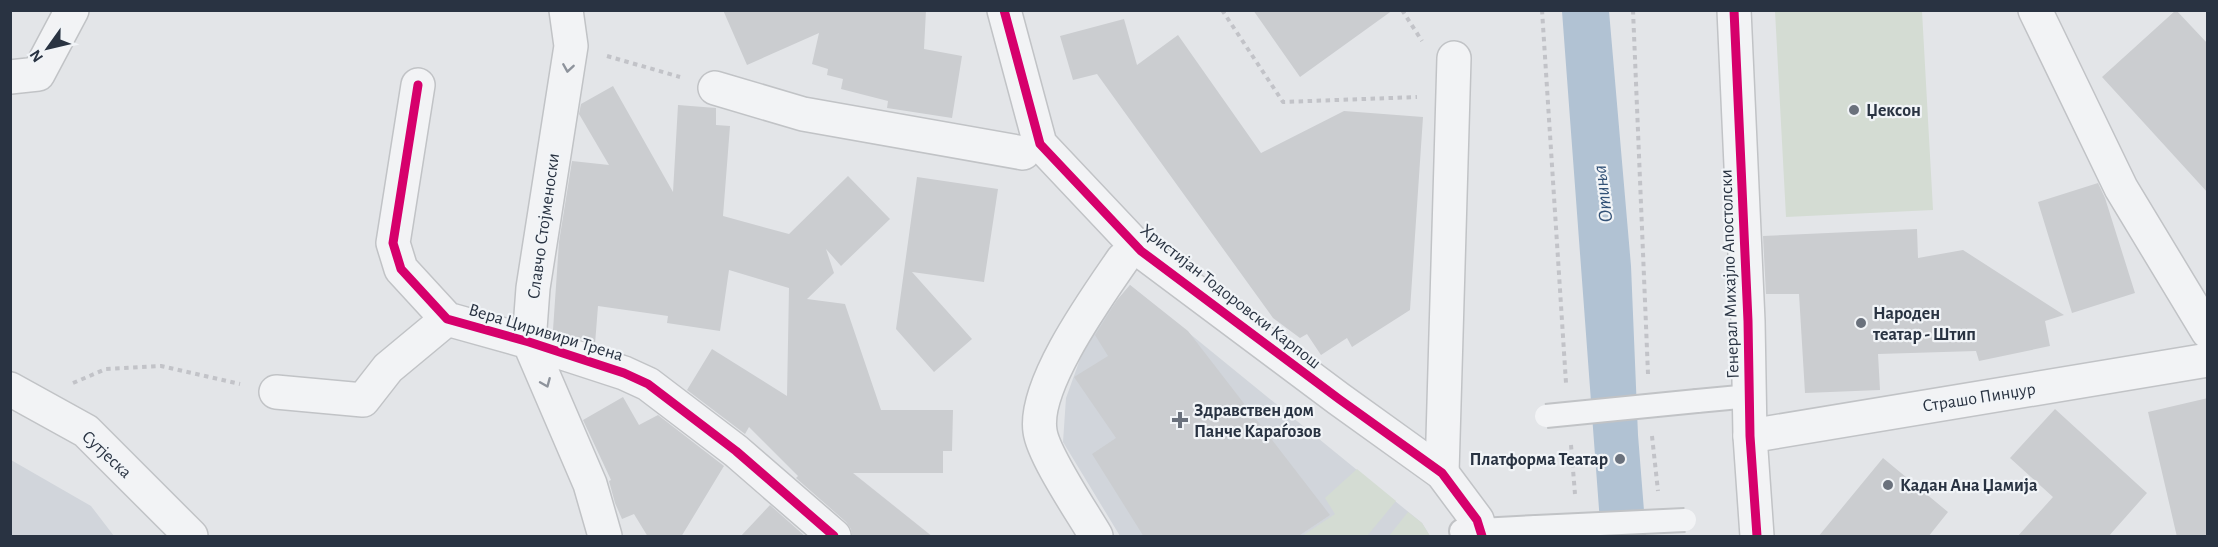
<svg xmlns="http://www.w3.org/2000/svg" width="2218" height="547" font-family="'Alegreya Sans',sans-serif">
<style>
.built{fill:#d1d5db}
.green{fill:#d4dcd3}
.water{fill:#b1c2d3}
.building{fill:#cbcdd0}
.lines{fill:none;stroke-linecap:round;stroke-linejoin:round}
.service-casing{stroke:#c1c3c6;stroke-width:26}
.minor-casing{stroke:#c1c3c6;stroke-width:36}
.tertiary-casing{stroke:#c1c3c6;stroke-width:36}
.path{stroke:#c2c3c8;stroke-width:4;stroke-dasharray:4.5 4.5;stroke-linecap:butt}
.service{stroke:#f2f3f5;stroke-width:22}
.minor{stroke:#f2f3f5;stroke-width:33}
.tertiary{stroke:#f2f3f5;stroke-width:33}
.service-bridge-casing{stroke:#c1c3c6;stroke-width:26;stroke-linecap:butt}
.service-bridge{stroke:#f2f3f5;stroke-width:22}
.cycleway-casing{stroke:#f1f4f7;stroke-width:13}
.cycleway{stroke:#d6006c;stroke-width:9}
.oneway{stroke:#8e939c}
.poi-dot{fill:#6a717c;stroke:#f1f4f7;stroke-width:2}
.labels{text-anchor:middle;stroke-width:4.5;stroke-linejoin:round;paint-order:stroke}
.poi-label{font-size:18px;font-weight:bold;fill:#293342;stroke:#f1f4f7;text-anchor:start}
.street-label{font-size:18px;fill:#293342;stroke:#f1f4f7}
.water-label{font-size:20px;font-style:italic;fill:#335277;stroke:#f1f4f7}
</style>
<rect width="100%" height="100%" fill="#e3e5e8"/>
<path class="built" d="M1130,285L1422,523L1430,536H1120L1063,442L1066,398L1088,337Z
M11,460L91,506L114,536H11Z"/>
<path class="green" d="M1775,11H1922L1933,210L1786,217Z
M1357,469L1396,501L1367,536H1302L1335,514L1325,498Z
M1408,512L1422,523L1430,536H1389Z"/>
<path class="water" d="M1562,11H1609L1631,266L1638,435L1646,536H1601Z"/>
<path class="building" d="M723,10H926L924,49L962,56L952,118L887,108L888,101L841,89L843,79L827,75L828,69L812,64L819,33L747,65Z
M1253,10H1393L1300,77Z
M2176,10L2208,44V193L2102,77Z
M1124,19L1137,65L1178,35L1261,153L1344,111L1423,117L1410,310L1352,347L1347,338L1321,355L1307,334L1300,338L1273,318L1097,74L1073,80L1060,36Z
M613,86L673,192L678,105L716,108V125L730,126L723,216L789,234L848,176L890,219L841,266L826,249L834,273L807,299L845,304L881,410H953L952,451H943V473H853L933,537H852L851,529L846,522L796,478L798,476L749,427L745,434L687,390L712,349L787,396L789,288L729,270L720,331L667,323L668,316L598,306L595,344L553,330L559,242L572,161L609,165L579,114L581,104Z
M917,177L998,189L984,282L912,272L972,339L934,372L896,329Z
M2098,183L2105,198L2135,293L2072,313L2038,202Z
M1917,229L1918,258L1963,250L2064,315L2045,321L2050,346L1979,361L1976,351L1878,354L1880,390L1805,393L1799,294H1766L1763,236Z
M1130,285L1188,331L1330,515L1297,537H1144L1092,454L1116,438L1074,377L1108,356L1095,335L1117,300Z
M623,397L639,425L658,415L724,466L681,537H648L634,514L622,519L615,503L609,481L611,480L583,420Z
M2208,398V537H2177L2148,412Z
M2055,409L2147,493L2108,537H2017L2053,497L2010,458Z
M1883,458L1948,512L1928,537H1818Z
M770,505L806,537H740Z"/>
<g class="lines">
<defs>
<path id="service" d="M1697,401L1750,396
M1461,531L1536,527"/>
<path id="minor" d="M566,10L571,46L533,288L529,342L590,484L605,536
M2035,10L2121,188L2208,332
M10,77L38,74L72,10
M418,85L393,243L401,269L447,319L529,342L624,373L648,384L736,451L834,536
M715,88L803,114L1023,153
M276,392L363,400L388,368L447,319
M1750,436L2208,360
M1442,473L1454,58
M1096,536C1082,512 1043,455 1040,431C1033,385 1097,297 1123,259"/>
<path id="tertiary" d="M1004,10L1040,144L1141,251L1339,399L1442,473L1477,520L1482,536
M1734,10L1748,321L1750,436L1757,536
M10,389L86,431L191,536"/>
</defs>
<use href="#service" class="service-casing"/>
<use href="#minor" class="minor-casing"/>
<use href="#tertiary" class="tertiary-casing"/>
<path class="path" d="M1222,10L1283,102L1417,97
M1402,10L1422,41
M1542,10L1566,383
M1633,10L1648,374
M607,56L680,77
M73,383L106,369L161,366L240,384
M1652,436L1658,491
M1571,445L1575,494"/>
<use href="#service" class="service"/>
<use href="#minor" class="minor"/>
<use href="#tertiary" class="tertiary"/>
<defs>
<path id="service-bridge" d="M1546,416L1697,401
M1536,527L1685,520"/>
</defs>
<use href="#service-bridge" class="service-bridge-casing"/>
<use href="#service-bridge" class="service-bridge"/>
<defs>
<path id="cycleway" d="M1004,10L1040,144L1141,251L1339,399L1442,473L1477,520L1482,536
M1734,10L1748,321L1750,436L1757,536
M418,85L393,243L401,269L447,319L529,342L624,373L648,384L736,451L834,536"/>
</defs>
<use href="#cycleway" class="cycleway-casing"/>
<use href="#cycleway" class="cycleway"/>
</g>
<defs><path id="oneway-chevron" d="M-2-3.5L2.5 0L-2 3.5" fill="none" stroke-width="1.6" stroke-linecap="round" stroke-linejoin="round" transform="scale(1.5)"/></defs>
<g class="oneway">
<use href="#oneway-chevron" transform="translate(568 68) rotate(99)"/>
<use href="#oneway-chevron" transform="translate(546 383) rotate(67)"/>
</g>
<g class="poi-dot">
<circle cx="1854" cy="110" r="6"/>
<circle cx="1861" cy="323" r="6"/>
<path d="M1177 411h6v6h6v6h-6v6h-6v-6h-6v-6h6z"/>
<circle cx="1620" cy="459" r="6"/>
<circle cx="1888" cy="485" r="6"/>
</g>
<g class="labels">
<g class="poi-label">
<text x="1866" y="116">Џексон</text>
<text x="1873" y="319">Народен<tspan x="1873" dy="21">театар - Штип</tspan></text>
<text x="1194" y="416">Здравствен дом<tspan x="1194" dy="21">Панче Караѓозов</tspan></text>
<text x="1608" y="465" text-anchor="end">Платформа Театар</text>
<text x="1900" y="491">Кадан Ана Џамија</text>
</g>
<g class="street-label">
<text transform="translate(543 226) rotate(-82)" y="6">Славчо Стојменоски</text>
<text transform="translate(1729 274) rotate(-92)" y="6">Генерал Михајло Апостолски</text>
<text transform="translate(1231 296) rotate(38)" y="6">Христијан Тодоровски Карпош</text>
<text transform="translate(546 332) rotate(17)" y="6">Вера Циривири Трена</text>
<text transform="translate(1979 397) rotate(-9)" y="6">Страшо Пинџур</text>
<text transform="translate(107 454) rotate(43)" y="6">Сутјеска</text>
</g>
<g class="water-label">
<text transform="translate(1602 194) rotate(-97)" y="7">Отиња</text>
</g>
</g>
<rect width="2218" height="547" fill="none" stroke="#293342" stroke-width="24"/>
<g transform="translate(48 48) rotate(236)" stroke="#f1f4f7" stroke-width="4.5" paint-order="stroke">
<path d="M0-4.5L10 22L0 15L-10 22Z" fill="#293342"/>
<text y="-9" font-size="16" font-weight="bold" text-anchor="middle" fill="#293342">N</text>
</g>
</svg>
